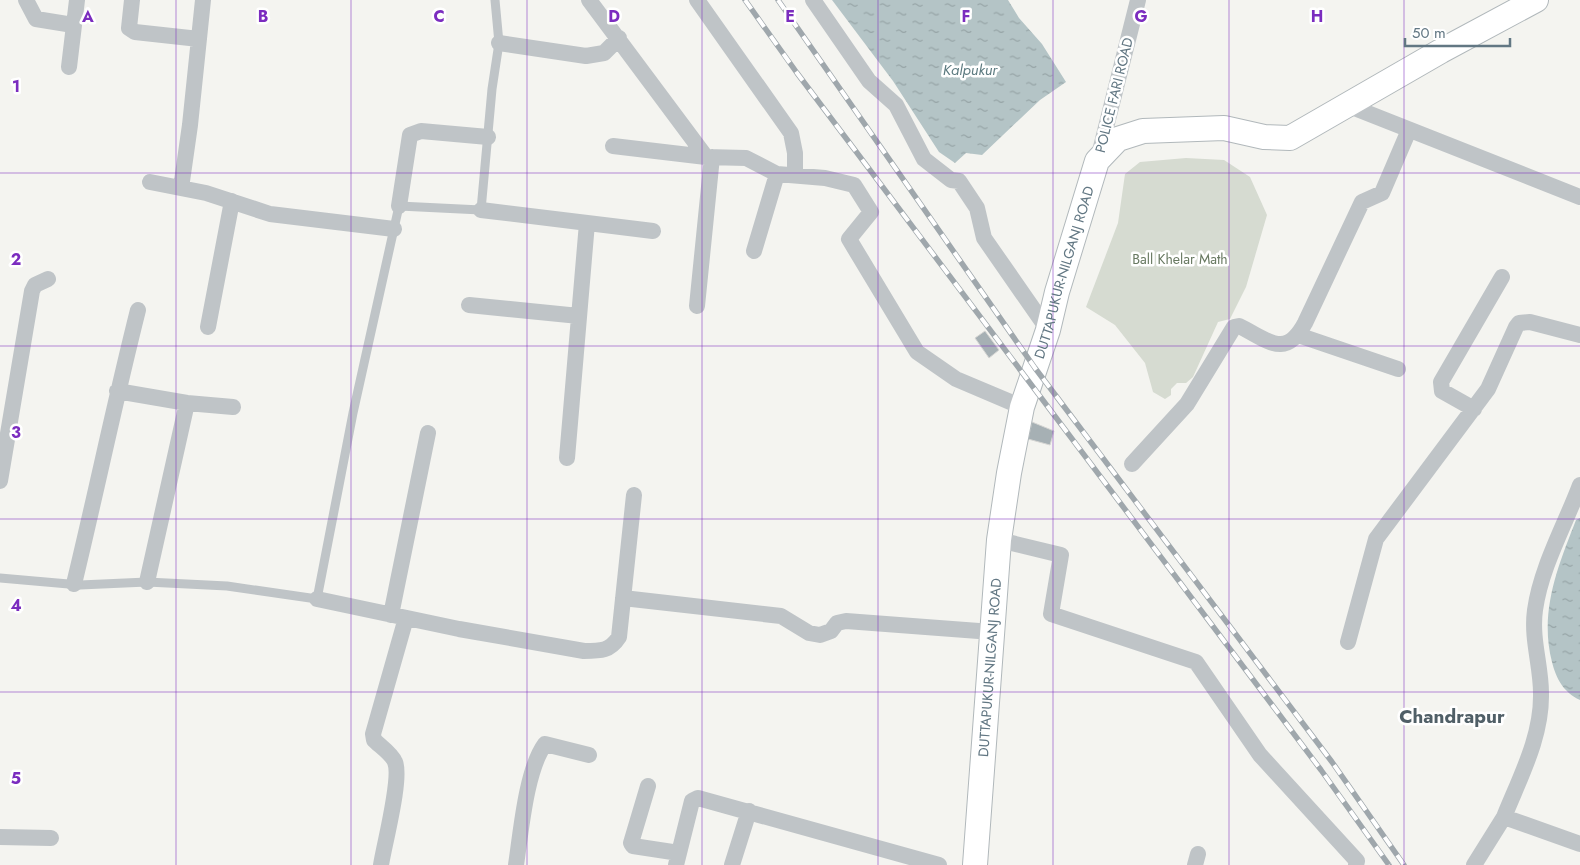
<svg xmlns="http://www.w3.org/2000/svg" width="1580" height="865" font-family="Jost,sans-serif">
<style>
.park{fill:#d6dbd1}
.water{fill:url(#water-ripples)}
.building{fill:#a6b0b4;stroke:#d5d5d3}
.lines{fill:none;stroke-linecap:round;stroke-linejoin:round}
.secondary-casing{stroke:#b1b8bb;stroke-width:26}
.service{stroke:#bfc4c7;stroke-width:9}
.minor{stroke:#bfc4c7;stroke-width:16}
.secondary{stroke:#fff;stroke-width:24}
.rail-casing{stroke:#9fa7ac;stroke-width:5.5}
.rail{stroke:#fff;stroke-width:4;stroke-dasharray:11;stroke-linecap:butt}
.grid{fill:none;stroke:#7b2cbf;stroke-width:1;stroke-opacity:0.55}
.labels{text-anchor:middle;stroke-width:5;stroke-linejoin:round;paint-order:stroke}
.street-label{font-size:14px;fill:#627783;stroke:#fff}
.park-label{font-size:14px;fill:#687961;stroke:#fff}
.water-label{font-size:15px;font-style:italic;fill:#5d7b80;stroke:#fff}
.district-label{font-size:19px;font-weight:bold;fill:#505f67;stroke:#fff}
.grid-label{font-size:16px;text-anchor:middle;font-weight:bold;fill:#7b2cbf;stroke:#fff;stroke-width:5;stroke-linejoin:round;paint-order:stroke}
</style>
<defs>
<pattern id="water-ripples" width="26" height="14" patternUnits="userSpaceOnUse" patternTransform="scale(1.25)"><rect width="26" height="14" fill="#b4c4c6"/><path d="M2 4q2-2 4 0t4 0M15 11q2-2 4 0t4 0" fill="none" stroke="#96a4a6"/></pattern>
</defs>
<rect width="100%" height="100%" fill="#f4f4f0"/>
<path class="park" d="M1186,158L1224,160L1250,177L1267,215L1246,287L1230,319L1218,322L1193,377L1186,383H1177L1171,389V395L1165,399L1153,392L1145,363L1115,325L1086,307L1118,223L1125,174L1140,162Z"/>
<path class="water" d="M832,0H1008L1019,18L1042,44L1066,82L1040,100L982,155L966,153L955,163L939,152L893,81Z
M1580,518V700C1563,692 1556,678 1552,662C1539,612 1558,566 1576,520Z"/>
<path class="building" d="M985,331L999,350L989,358L975,338Z
M1032,422L1054,431L1050,445L1028,439Z"/>
<g class="lines">
<defs>
<g id="secondary">
<path id="s1" d="M975,865L999,540L1009,473L1022,407L1048,330L1057,292L1097,161L1118,139L1143,131L1224,128L1264,137L1290,138L1441,51L1536,0"/>
</g>
</defs>
<use href="#secondary" class="secondary-casing"/>
<path class="service" d="M0,578L80,585L147,582L227,586L317,599L353,413L399,206L481,210L492,89L499,43L495,0"/>
<path class="minor" d="M26,0L36,19L73,25
M132,0L129,28L135,32L199,39
M589,0L706,157
M697,0L791,133L795,153V175
M813,0L869,81L896,105L924,159L951,180L959,181L977,208L984,238L1048,330
M499,43L586,56L604,53L619,38
M69,67L77,0
M1347,105L1580,197
M613,146L706,157L746,158L777,174L825,178L854,185L871,212L849,239L917,352L956,379L1022,407
M1098,159L1138,0
M150,182L206,193L270,214L394,229
M181,188L190,125L203,0
M399,206L410,135L421,131L488,137
M481,210L653,231
M754,251L777,174
M469,305L579,316
M697,306L712,157
M208,327L232,201
M1298,335L1398,369
M117,391L187,403L233,407
M1474,409L1442,391L1441,382L1502,277
M567,458L587,223
M1132,464L1187,404L1234,327L1239,326C1268,340 1285,360 1305,323L1362,202L1382,193L1409,130
M0,481L32,291L35,285L48,279
M1580,485C1565,525 1541,567 1535,610C1531,639 1541,665 1541,693C1542,737 1520,777 1504,817L1580,844
M999,540L1061,555L1051,614L1196,662L1260,755L1357,861L1356,865
M147,582L187,403
M74,584C96,493 115,401 138,310
M623,598L781,616L809,633L820,635L831,631L837,623L846,621L992,632
M317,599L459,629L584,651C601,651 610,651 619,637L634,495
M391,615L428,433
M1348,642L1376,539L1488,389L1516,327L1519,323L1530,322L1580,335
M648,786L631,843L633,846L679,853
M0,837L51,838
M381,865C384,845 402,778 395,762C392,754 380,746 374,740L373,734L406,618
M516,865C521,832 526,770 545,744L589,755
M676,865L692,801L698,798L939,865
M732,865L749,811
M1195,865L1198,854
M1474,865L1504,817"/>
<use href="#secondary" class="secondary"/>
<defs>
<path id="rail" d="M745,0L797,73L1321,770L1389,865
M778,0L1035,368L1332,762L1404,865"/>
</defs>
<use href="#rail" class="rail-casing"/>
<use href="#rail" class="rail"/>
</g>
<path class="grid" d="M176,0V865M351,0V865M527,0V865M702,0V865M878,0V865M1053,0V865M1229,0V865M1404,0V865M0,173H1580M0,346H1580M0,519H1580M0,692H1580"/>
<g class="labels">
<g class="street-label">
<text transform="translate(1114 95) rotate(-76)" y="5">POLICE FARI ROAD</text>
<text dy="5" stroke="none"><textPath href="#s1" startOffset="602">DUTTAPUKUR-NILGANJ ROAD</textPath></text>
<text dy="5" stroke="none"><textPath href="#s1" startOffset="198">DUTTAPUKUR-NILGANJ ROAD</textPath></text>
</g>
<g class="park-label">
<text x="1180" y="264">Ball Khelar Math</text>
</g>
<g class="water-label">
<text x="970" y="75">Kalpukur</text>
</g>
<g class="district-label">
<text x="1452" y="723">Chandrapur</text>
</g>
</g>
<g class="grid-label">
<text x="88" y="22">A</text>
<text x="263" y="22">B</text>
<text x="439" y="22">C</text>
<text x="614" y="22">D</text>
<text x="790" y="22">E</text>
<text x="966" y="22">F</text>
<text x="1141" y="22">G</text>
<text x="1317" y="22">H</text>
<text x="16" y="92">1</text>
<text x="16" y="265">2</text>
<text x="16" y="438">3</text>
<text x="16" y="611">4</text>
<text x="16" y="784">5</text>
</g>
<path d="M1405 38v8h105v-8" fill="none" stroke="#627783" stroke-width="2.5"/>
<text x="1412" y="38" font-size="15" fill="#627783" stroke="#ffffff" stroke-width="4" paint-order="stroke">50 m</text>
</svg>
